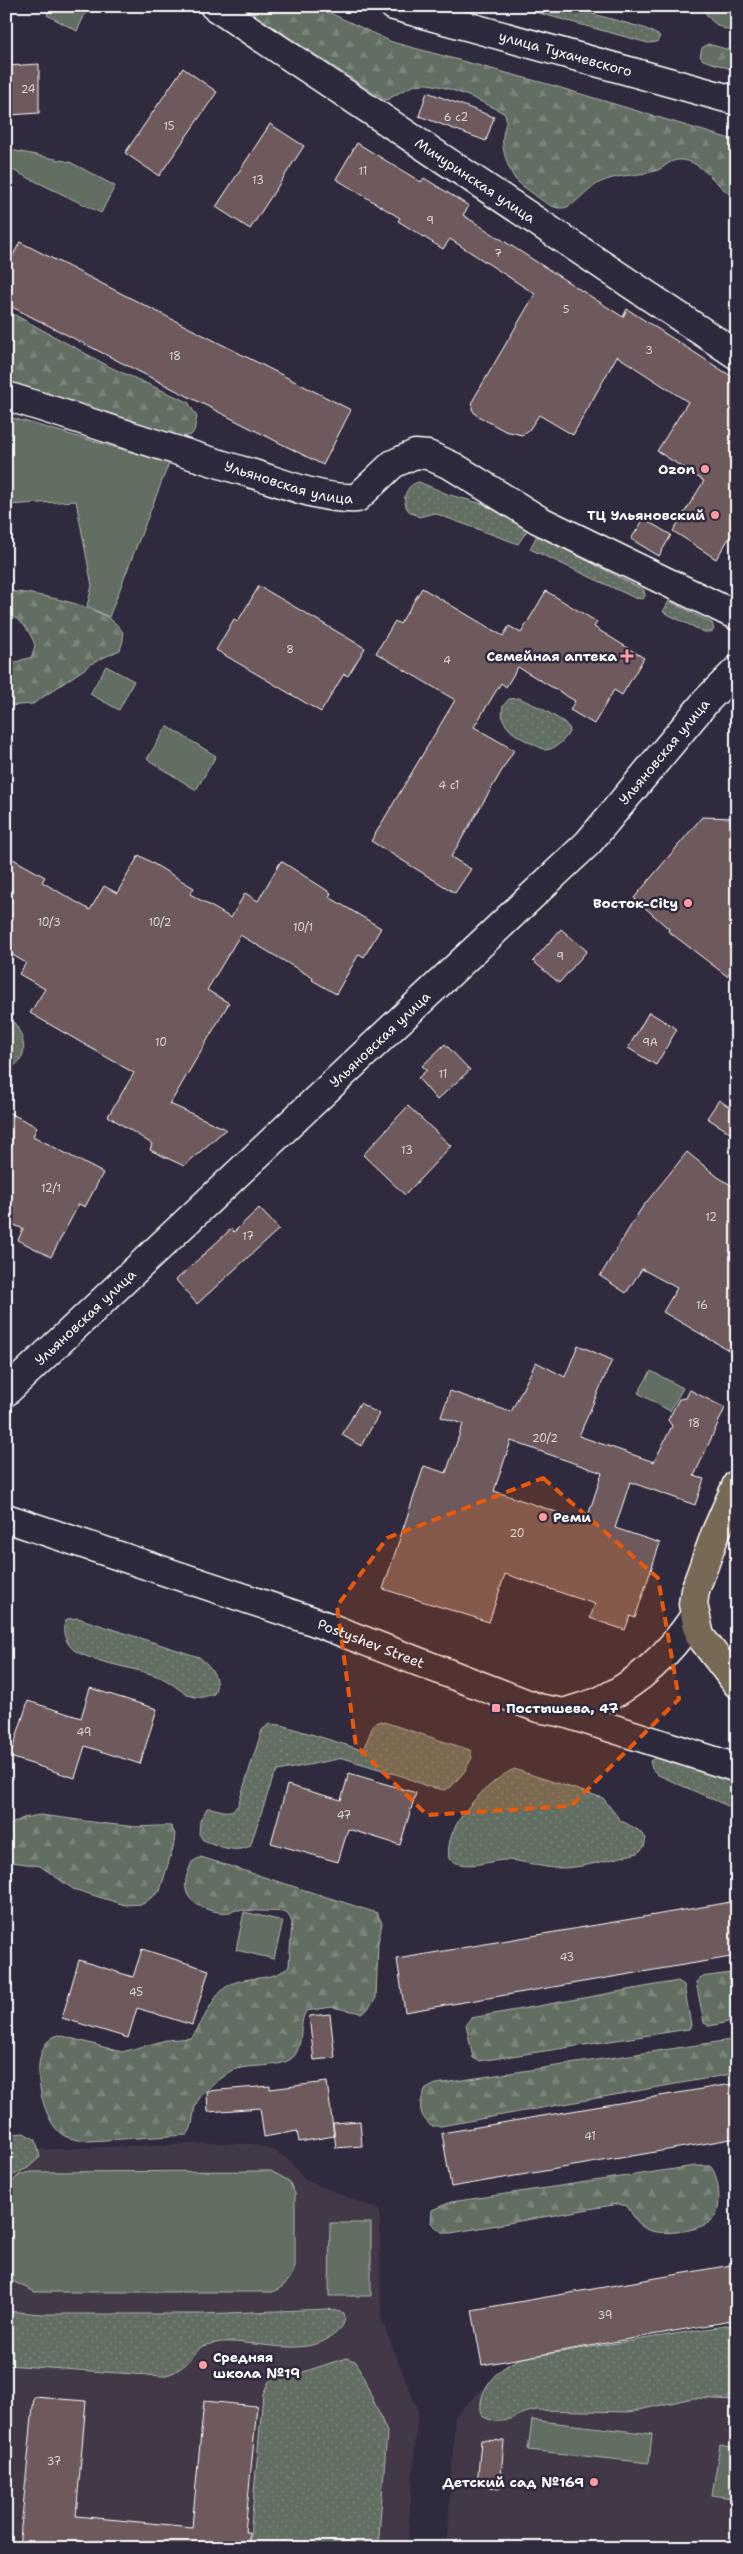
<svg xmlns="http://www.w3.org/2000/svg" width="743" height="2554" font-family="'Shantell Sans',sans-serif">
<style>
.built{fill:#423846}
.grass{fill:url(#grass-dots);stroke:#b0b6b0}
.forest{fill:url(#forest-firs);stroke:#b0b6b0}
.park{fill:#626e62;stroke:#b0b6b0}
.building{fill:#6e5a5b;stroke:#fff;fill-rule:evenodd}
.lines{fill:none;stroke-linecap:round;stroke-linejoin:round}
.street-casing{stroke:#fff;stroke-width:31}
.secondary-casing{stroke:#fff;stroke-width:31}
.primary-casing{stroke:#fff;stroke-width:31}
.street{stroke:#2f2a3d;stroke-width:28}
.secondary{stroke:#2f2a3d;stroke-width:28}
.primary{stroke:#776954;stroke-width:28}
.marked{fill:#e8590c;fill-opacity:0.2;stroke:#e8590c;stroke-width:4;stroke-dasharray:10 6;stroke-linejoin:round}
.poi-dot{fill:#ff9aa2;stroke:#2f2a3d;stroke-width:2}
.labels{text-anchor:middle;stroke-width:5;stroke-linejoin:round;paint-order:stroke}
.number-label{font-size:11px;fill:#dbd6d6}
.street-label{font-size:14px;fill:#fff;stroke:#2f2a3d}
.poi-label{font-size:14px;font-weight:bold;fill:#fff;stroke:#2f2a3d;text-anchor:end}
</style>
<defs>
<pattern id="grass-dots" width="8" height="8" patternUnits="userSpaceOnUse" patternTransform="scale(1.25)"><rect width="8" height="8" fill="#626e62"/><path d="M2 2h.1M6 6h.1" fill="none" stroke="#7a847a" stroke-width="1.8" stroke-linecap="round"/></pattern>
<pattern id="forest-firs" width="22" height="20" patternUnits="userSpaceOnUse" patternTransform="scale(1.25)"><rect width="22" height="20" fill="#626e62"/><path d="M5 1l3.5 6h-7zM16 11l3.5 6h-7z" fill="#7a847a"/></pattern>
</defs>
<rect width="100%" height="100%" fill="#2f2a3d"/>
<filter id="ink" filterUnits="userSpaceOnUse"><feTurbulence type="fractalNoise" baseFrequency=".02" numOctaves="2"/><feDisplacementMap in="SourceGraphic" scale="10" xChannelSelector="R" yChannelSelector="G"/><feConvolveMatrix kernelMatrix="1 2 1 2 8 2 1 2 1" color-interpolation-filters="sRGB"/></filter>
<g filter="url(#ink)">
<path class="built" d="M215,2143L253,2144L275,2151L290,2161L305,2180L380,2210L381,2318L418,2411L407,2548H6V2159L29,2150Z
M647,2362L737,2375V2548H447L455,2416L481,2390Z"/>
<path class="grass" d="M513,6H564L644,28L660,36L657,42L648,43Z
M419,482L450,495L483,504L528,529L518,544L434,513L419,517C416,515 411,513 409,511C400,501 406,484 419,482Z
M537,535L644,590L645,596L643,599L635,598L530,549Z
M669,601L712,623L714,630L711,632H704L663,612Z
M519,698L541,708L564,722L570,729C568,738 555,750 545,750C527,740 497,732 503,706L509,699Z
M6,1012C21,1029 36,1057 8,1069H6Z
M78,1618L199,1657C211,1666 221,1679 214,1694C207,1696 202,1698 195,1697C182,1694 173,1683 162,1678C139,1668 92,1663 74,1650C65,1643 60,1628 67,1619Z
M381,1721L470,1750L472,1758L464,1772L451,1787L444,1790L426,1786L405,1777L343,1758L278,1771L273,1778L250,1846C235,1854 219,1846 203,1840L199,1834L200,1821L207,1808C220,1808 229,1817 238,1805L262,1730L269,1724L282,1725L359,1749L364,1747L374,1724Z
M662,1754L737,1780V1810L658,1775L652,1769L650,1761Z
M514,1769L603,1798L620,1820L638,1830L646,1838L644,1847L638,1853C615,1858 580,1869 558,1868C540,1868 523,1860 505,1860C487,1861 465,1871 449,1859C443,1825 486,1783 514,1769Z
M24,2133L36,2140L40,2157L28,2168L10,2176L6,2183V2138L13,2134Z
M328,2309L344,2313C346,2319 344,2325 339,2330C310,2361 258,2340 221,2342C215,2343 208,2345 202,2346C189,2360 183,2372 162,2376L6,2365V2311L42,2314H202Z
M737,2324V2400L693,2398L630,2412L536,2410C514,2414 505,2429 482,2416C475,2390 499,2366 522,2358Z
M346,2358L355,2361L358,2365L387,2432L378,2548H249L263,2394L268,2383L273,2377L300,2373Z"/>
<path class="forest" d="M241,6H315L392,42L551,85L737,141V193L731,195C716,185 701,161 682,160C670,159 667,166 658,170C641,176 622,174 606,180C573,192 574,226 536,196C530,191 520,185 515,179C508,168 501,149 503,136C504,127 508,122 505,114C489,104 442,83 423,84C412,84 397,94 387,100L383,99Z
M702,6H737V33C720,28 709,23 702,6Z
M708,44L737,52V71L703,60L700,56L702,48Z
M6,310L112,368L188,402L197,417L194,431L191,435L180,437L6,381Z
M6,591C34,593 107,605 122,631C125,637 122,644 120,650L96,661L33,704L6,706V665L32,657L35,645C29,630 22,619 6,614Z
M40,1815C70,1818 99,1824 128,1826C143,1828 156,1825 171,1826L175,1834L174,1844L160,1891L143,1904L125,1905L73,1889L40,1866L12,1862L6,1858V1827L23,1818Z
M201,1857L377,1913L382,1923L378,1943L376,1998L367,2010L361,2013L332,2007L306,2011C298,2024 304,2042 295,2055C283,2071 245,2062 230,2072C218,2081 199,2093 195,2107C192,2118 194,2126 187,2135L89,2141C80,2140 71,2140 63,2135C40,2121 24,2043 59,2035L122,2052L166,2040L191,2038C204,2023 212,1993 231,1984C250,1975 274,1982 289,1966L292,1922L287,1912L236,1910C223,1917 192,1908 187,1893C183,1883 188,1871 192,1862Z
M731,1973L737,1977V2020L710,2026L704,2023L696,1982L701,1977Z
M678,1981L684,1985L691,2025L689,2029L479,2061L473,2058L466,2024L471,2018Z
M737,2039V2073L441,2126H431C418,2114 418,2104 426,2089L436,2084Z
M695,2166H710C719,2174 722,2207 715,2217C705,2231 661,2237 646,2229C637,2224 633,2215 627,2206L618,2204L451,2233H443L431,2223L432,2210L451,2202Z"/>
<path class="park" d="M51,6H74L86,12L77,31L47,15Z
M6,149L70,162L115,186L101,213L6,167Z
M6,416L169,463L109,617L87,606L92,586L76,501L6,505Z
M106,666L134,681L119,710L90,694Z
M167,726L216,756L196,790L147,759Z
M651,1371L683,1388L670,1411L638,1393Z
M244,1912L283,1921L274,1959L236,1950Z
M271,2171L289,2181L295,2194V2267C291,2280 285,2286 273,2292H35L12,2281L7,2266L9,2196L12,2182L19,2175L30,2172Z
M330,2223H371V2296H329Z
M532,2420L652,2434L649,2463L528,2450Z
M720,2445L737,2448V2499L712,2495Z"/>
<path class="building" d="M39,64V113L10,115L7,66Z
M183,68L217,92L159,176L125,153Z
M427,92L494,117L486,141L419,116Z
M270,124L304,146L250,229L216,207Z
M357,143L421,182L424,178L469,206L463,215L623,317L627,309L737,380V526L716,559L673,531L704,481L657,451L688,402L617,356L573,435L539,415L529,430L522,435L505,431L476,415L472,409L473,400L535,294L450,239L443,249L398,221L400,218L336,179Z
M20,242L351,410L323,465L6,304V269Z
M644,519L671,535L659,556L631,539Z
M259,586L365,648L348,676L344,674L321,712L216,650L234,619L238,621Z
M422,588L503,636L509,626L521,633L546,591L597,622L594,627L644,658L622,695L614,690L594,724L570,710L575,701L518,667L506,687L501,683L474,727L514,750L451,857L471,869L455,893L371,841L455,700L376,653L395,621L400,624Z
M702,817L737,818V964L727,976L668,931L669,929L634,898Z
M6,855L45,877L42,882L90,910L104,886L117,893L139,855L194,888L190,894L231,918L245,893L258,901L281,861L331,893L329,897L381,928L364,957L359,954L336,994L312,980L313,978L240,935L207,990L229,1003L170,1104L226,1129L184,1166L150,1150L152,1144L108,1116L134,1073L30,1013L45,989L19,974L26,963L6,951Z
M561,929L587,951L559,983L533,961Z
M649,1012L677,1029L656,1065L628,1048Z
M445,1044L470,1070L437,1100L418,1078L427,1070L422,1066Z
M719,1100L737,1112V1137L707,1118Z
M408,1106L451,1146L405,1195L363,1155Z
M6,1111L37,1127L33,1136L103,1173L85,1207L79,1204L51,1257L18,1240L23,1229L6,1221Z
M687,1152L718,1177L737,1189V1355L663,1312L677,1288L642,1269L626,1293L600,1276L641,1209Z
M259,1208L279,1229L197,1304L176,1280L231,1229L234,1232Z
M578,1345L612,1360L579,1436L654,1462L672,1426L668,1420L679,1399L686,1398L690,1390L725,1408L694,1476L704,1479L695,1505L630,1482L615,1528L660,1543L635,1618L630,1616L625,1630L610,1625L590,1618L595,1604L505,1574L489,1622L383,1589L424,1466L446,1473L463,1424L441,1417L450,1391L511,1412L536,1362L565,1377ZM511,1441L602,1473L586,1522L494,1491Z
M360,1403L379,1414L361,1446L342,1435Z
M90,1688L157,1709L140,1764L85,1746L75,1778L10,1757L28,1701L81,1718Z
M349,1773L416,1793L400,1845L348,1829L338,1862L271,1843L287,1785L341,1800Z
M737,1901V1956L405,2012L397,1959Z
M142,1949L209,1970L192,2025L137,2008L128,2038L62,2018L79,1960L133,1977Z
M330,2014L335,2058L314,2060L309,2016Z
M327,2082L334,2136L299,2142L297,2131L264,2137L260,2108L208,2112L207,2091L270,2086V2089Z
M737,2083V2138L451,2187L442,2133Z
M360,2121L362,2146L336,2148L333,2123Z
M737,2264V2320L482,2365L472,2310Z
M34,2397L86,2401L76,2516L192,2527L204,2401L257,2406L245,2532H249L248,2548H19Z
M481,2440L504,2441L500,2488L477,2486Z"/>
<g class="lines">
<defs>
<g id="street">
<path id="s1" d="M6,396C88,421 168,449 250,473C283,483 322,500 357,498L393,464L415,454L428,455L454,467L539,520L737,616"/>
<path id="s2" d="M6,1392L588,843L707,700L737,670"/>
</g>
<g id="secondary">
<path id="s3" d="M214,6L737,355"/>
<path id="s4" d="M394,6L737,101"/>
<path id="s5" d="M6,1518L313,1621L538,1708L564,1713L737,1768"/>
<path d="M564,1713C577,1708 592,1705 604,1699C641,1681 671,1651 694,1617"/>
</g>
<path id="primary" d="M737,1484L716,1532L695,1590L693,1604L700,1636L737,1684"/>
</defs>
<use href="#street" class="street-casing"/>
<use href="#secondary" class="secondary-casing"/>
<use href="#primary" class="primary-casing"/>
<use href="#street" class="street"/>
<use href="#secondary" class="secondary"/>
<use href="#primary" class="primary"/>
</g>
</g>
<path class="marked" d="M543,1478L658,1578L679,1699L571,1806L427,1815L356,1746L337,1606L387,1538Z"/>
<g class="poi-dot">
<circle cx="705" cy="469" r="5"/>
<circle cx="715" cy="515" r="5"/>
<path d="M624.5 648.5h5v5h5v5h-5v5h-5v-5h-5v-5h5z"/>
<circle cx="688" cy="903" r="5"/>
<circle cx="543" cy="1517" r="5"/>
<rect x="491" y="1703" width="10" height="10" rx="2.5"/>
<circle cx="203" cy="2365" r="5"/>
<circle cx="594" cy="2482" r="5"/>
</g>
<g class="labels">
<g class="number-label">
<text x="28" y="93">24</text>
<text x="456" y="121">6 с2</text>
<text x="169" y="130">15</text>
<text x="363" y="175">11</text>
<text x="258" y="184">13</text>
<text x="430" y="224">9</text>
<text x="498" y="257">7</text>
<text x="566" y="313">5</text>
<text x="649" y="354">3</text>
<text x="175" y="360">18</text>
<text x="290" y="653">8</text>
<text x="447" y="664">4</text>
<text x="449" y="789">4 с1</text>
<text x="49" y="926">10/3</text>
<text x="160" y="926">10/2</text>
<text x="303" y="931">10/1</text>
<text x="560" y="960">9</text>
<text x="161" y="1046">10</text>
<text x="650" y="1046">9А</text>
<text x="443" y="1078">11</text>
<text x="407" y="1154">13</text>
<text x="51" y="1192">12/1</text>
<text x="711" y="1221">12</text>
<text x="248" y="1240">17</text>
<text x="702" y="1309">16</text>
<text x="694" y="1427">18</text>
<text x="545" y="1442">20/2</text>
<text x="517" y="1537">20</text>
<text x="84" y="1736">49</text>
<text x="344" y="1819">47</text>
<text x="567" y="1961">43</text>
<text x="136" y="1996">45</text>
<text x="590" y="2140">41</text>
<text x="605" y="2319">39</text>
<text x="54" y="2465">37</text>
</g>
<g class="street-label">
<text dy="5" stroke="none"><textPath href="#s4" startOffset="178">улица Тухачевского</textPath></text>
<text dy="5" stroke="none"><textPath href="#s3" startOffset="314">Мичуринская улица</textPath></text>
<text dy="5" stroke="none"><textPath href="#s1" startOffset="296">Ульяновская улица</textPath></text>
<text dy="5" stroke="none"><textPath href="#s2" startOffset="919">Ульяновская улица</textPath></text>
<text dy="5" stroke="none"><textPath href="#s2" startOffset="514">Ульяновская улица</textPath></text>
<text dy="5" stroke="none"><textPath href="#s2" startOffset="109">Ульяновская улица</textPath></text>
<text dy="5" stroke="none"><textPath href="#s5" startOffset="386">Postyshev Street</textPath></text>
</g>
<g class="poi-label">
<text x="695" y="474">Ozon</text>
<text x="705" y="520">ТЦ Ульяновский</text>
<text x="617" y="661">Семейная аптека</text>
<text x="678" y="908">Восток-City</text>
<text x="553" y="1522" text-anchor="start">Реми</text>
<text x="506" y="1713" text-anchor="start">Постышева, 47</text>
<text x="213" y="2362" text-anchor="start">Средняя<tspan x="213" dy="16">школа №19</tspan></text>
<text x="584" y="2487">Детский сад №169</text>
</g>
</g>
<rect width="743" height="2554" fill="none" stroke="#2f2a3d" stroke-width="25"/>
<rect x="12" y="12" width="718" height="2529" fill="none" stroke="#fff" stroke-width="2" filter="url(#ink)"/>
</svg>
